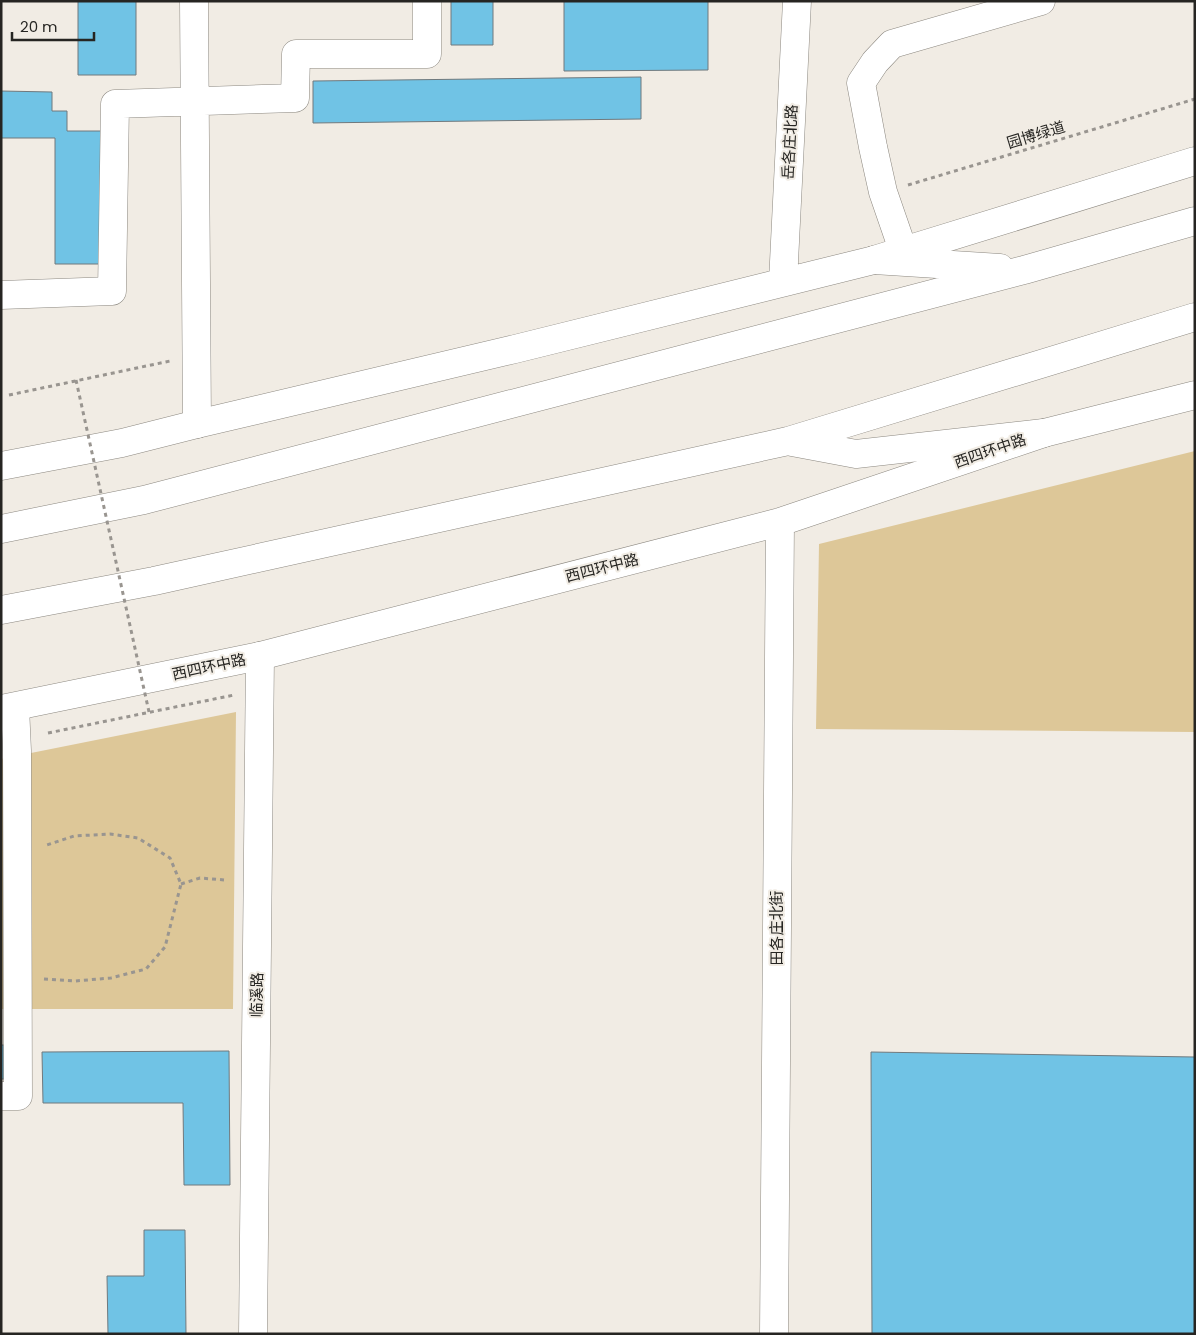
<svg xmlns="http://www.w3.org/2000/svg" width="1196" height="1335" font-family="Poppins,'Noto Sans SC',sans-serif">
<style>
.green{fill:#ddc798}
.building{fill:#70c3e5;stroke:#70797d}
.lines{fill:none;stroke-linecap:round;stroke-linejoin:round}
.street-casing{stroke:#8c8880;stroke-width:29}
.secondary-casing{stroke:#8c8880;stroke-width:29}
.highway-casing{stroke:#8c8880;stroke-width:29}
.path{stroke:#999590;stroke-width:3;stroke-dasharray:4 4;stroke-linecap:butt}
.street{stroke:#fff;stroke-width:28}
.secondary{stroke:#fff;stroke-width:28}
.highway{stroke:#fff;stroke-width:28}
.path-bridge{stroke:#999590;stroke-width:3;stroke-dasharray:4 4;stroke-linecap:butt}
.labels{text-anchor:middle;stroke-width:4;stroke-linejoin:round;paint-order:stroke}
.street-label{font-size:15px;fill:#262522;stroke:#f1ece4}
</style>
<rect width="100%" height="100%" fill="#f1ece4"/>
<path class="green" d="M1195,451V732L816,729L819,544Z
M236,712L233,1009H1V759Z"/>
<path class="building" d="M78,1H136V75H78Z
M451,1H493V45H451Z
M564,1H708V70L564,71Z
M641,77V119L313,123V81Z
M1,91L52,92V111H67V131H106V264H55V138H1Z
M1,1045H4V1079H1Z
M229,1051L230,1185H184L183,1103H43L42,1052Z
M871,1052L1195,1057V1334H872Z
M144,1230H185L186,1334H108L107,1276H144Z"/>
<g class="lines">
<defs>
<path id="street" d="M194,1L197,424
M903,250L883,192L873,147L861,83L875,62L892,44L1041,1
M1,295L112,291L115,104L295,98L296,54H427V1
M1,1096H18L17,751L15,707
M253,1334L260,656"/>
<path id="secondary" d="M783,282L797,1
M1,466L122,443L197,424L515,349L874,260L1195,161
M1,709L260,656L780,522L1044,433L1195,395
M774,1334L780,522"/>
<path id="highway" d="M874,260L1000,268
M792,442L856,454L1044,433
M1,529L144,500L1024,270L1195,221
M1,610L154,581L788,441L1195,317"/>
</defs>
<use href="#street" class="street-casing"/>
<use href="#secondary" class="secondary-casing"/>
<use href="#highway" class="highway-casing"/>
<path class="path" d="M908,185L1195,99
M9,395L170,361
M48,733L234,695
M181,884L200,878L225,880
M44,979L75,981L111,978L146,969L165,947L181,884L170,858L138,838L110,834L74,836L44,846"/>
<use href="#street" class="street"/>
<use href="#secondary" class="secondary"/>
<use href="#highway" class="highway"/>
<path class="path-bridge" d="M76,380L149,712"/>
</g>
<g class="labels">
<g class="street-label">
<text transform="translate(1036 135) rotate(-17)" y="5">园博绿道</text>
<text transform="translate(790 142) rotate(-87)" y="5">岳各庄北路</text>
<text transform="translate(990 451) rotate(-19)" y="5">西四环中路</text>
<text transform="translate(602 568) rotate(-14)" y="5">西四环中路</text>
<text transform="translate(209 667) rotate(-12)" y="5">西四环中路</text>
<text transform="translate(777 928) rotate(-90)" y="5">田各庄北街</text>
<text transform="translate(257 995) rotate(-89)" y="5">临溪路</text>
</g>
</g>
<rect width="1196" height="1335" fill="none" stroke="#262522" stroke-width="5"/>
<path d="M12 32v8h82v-8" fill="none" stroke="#262522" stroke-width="2.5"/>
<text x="20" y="32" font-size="15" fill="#262522" stroke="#f1ece4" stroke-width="4" paint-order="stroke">20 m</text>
</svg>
